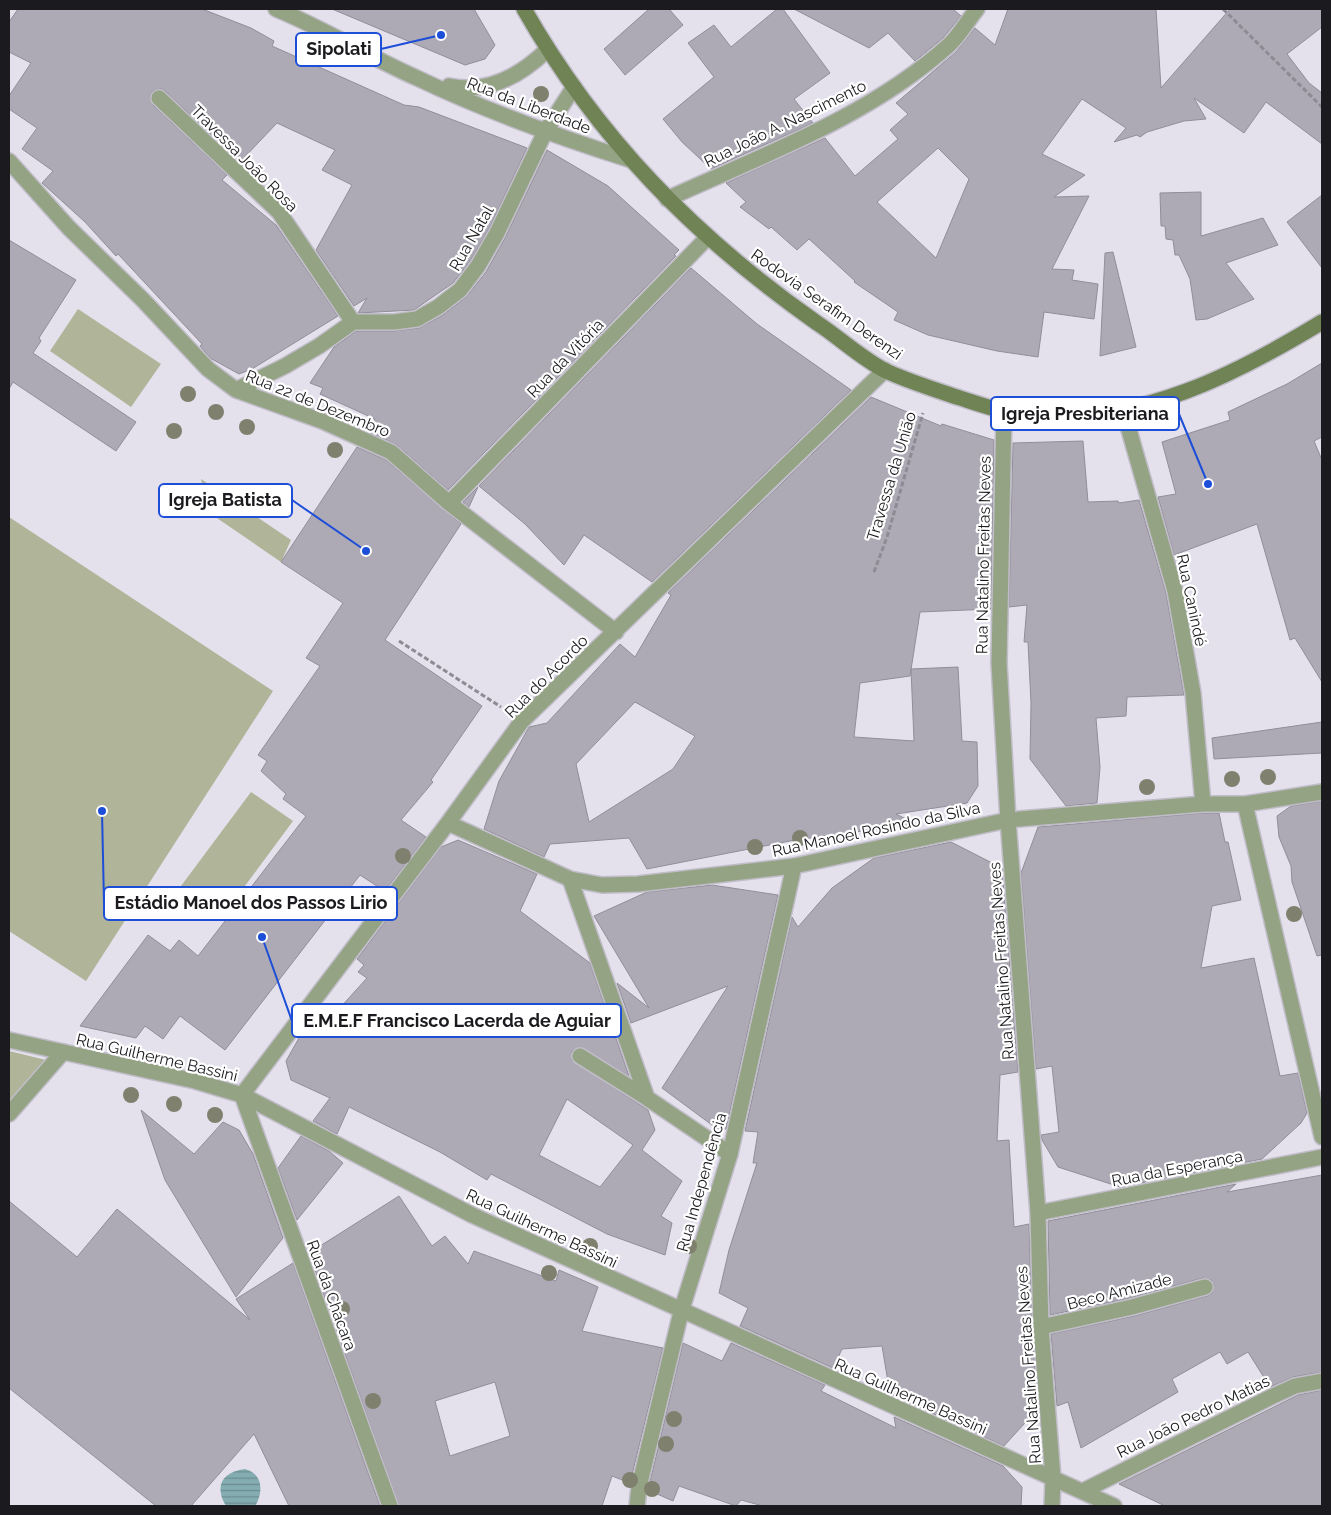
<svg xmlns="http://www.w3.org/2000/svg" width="1331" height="1515" font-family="Raleway,sans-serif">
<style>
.green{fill:#b0b498}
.water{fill:url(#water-rules)}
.building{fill:#adaab6;stroke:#918e99;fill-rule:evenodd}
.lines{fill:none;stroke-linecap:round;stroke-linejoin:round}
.lane-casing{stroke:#c0bdc8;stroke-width:18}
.street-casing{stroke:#c0bdc8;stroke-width:18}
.secondary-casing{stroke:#c0bdc8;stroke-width:18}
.path{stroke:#8d8b94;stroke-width:3;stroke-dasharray:5 2.5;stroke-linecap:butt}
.lane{stroke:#94a384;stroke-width:15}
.street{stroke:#94a384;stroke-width:15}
.secondary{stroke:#6f8355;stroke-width:15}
.tree{fill:#80806e}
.labels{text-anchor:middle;stroke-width:4.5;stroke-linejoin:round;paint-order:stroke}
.street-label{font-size:16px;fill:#1b1a1e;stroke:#fff}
.leader{fill:none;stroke:#1d4ed8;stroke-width:2}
.callout-dot{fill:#1d4ed8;stroke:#fff;stroke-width:2}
.callout{fill:#fff;stroke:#1d4ed8;stroke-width:2}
.callout-label{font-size:18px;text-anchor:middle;font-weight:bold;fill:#1b1a1e}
</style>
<defs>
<pattern id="water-rules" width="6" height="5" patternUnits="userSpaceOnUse" patternTransform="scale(1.25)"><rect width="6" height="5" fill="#84adb2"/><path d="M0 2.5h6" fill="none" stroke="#6b8c90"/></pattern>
</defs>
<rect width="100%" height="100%" fill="#e4e1ed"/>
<path class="green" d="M78,309L161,364L131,407L50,351Z
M201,479L291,540L281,562L214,516L207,506Z
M9,517L273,691L86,981L9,931Z
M251,792L293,821L222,917L181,886Z
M9,1051L46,1060L9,1105Z"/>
<path class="water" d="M245,1469C264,1474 263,1494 255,1506H226C214,1486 222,1472 245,1469Z"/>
<path class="building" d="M18,9H202L251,28L274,41L272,46L404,105L419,107L527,148L489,229L470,261L453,283L414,310L358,313L367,298L354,306L316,250L352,185L322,170L335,150L277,123L240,162L165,91L161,89L153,91L150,96L153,105L227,175L222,180L276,225L338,316L252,369L239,374L210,358L200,346L202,344L118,254L116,256L85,222L42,183L53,171L22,149L37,128L9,109V96L31,63L9,52V22Z
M332,9H474L495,45L485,59L465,65Z
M649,9H669L683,25L625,75L604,49Z
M777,9H783L830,73L794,99L813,123L711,169L682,142L663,119L714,77L688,43L714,25L731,47Z
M794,9H953L961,16L943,38L915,61L888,33L869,48Z
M1008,9H1156L1161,88L1230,9H1322V27L1287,54L1309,83L1322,93V144L1266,102L1244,133L1194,98L1206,119L1184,121L1147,132L1140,137L1137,135L1114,142L1126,128L1082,99L1042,154L1085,175L1054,197L1089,196L1052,269L1074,270L1072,280L1098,284L1094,319L1044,312L1038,357L997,351L928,335L894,320L898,312L854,282L855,281L809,239L797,250L771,227L769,229L740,207L746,202L726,183L825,138L855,176L898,139L890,130L908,114L896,103L956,52L975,28L995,45ZM938,148L969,179L936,258L877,202Z
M547,150L608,186L679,250L674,255L676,256L448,490L397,445L367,431L375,419L320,394L323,388L310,383L334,347L356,331H394L419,328L443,315L466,297L486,272L505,238Z
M1201,192V236L1263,218L1278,245L1226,263L1254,299L1207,319L1196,320L1190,279L1179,255H1175L1173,240L1166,239L1165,226H1161L1160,193Z
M1322,195V268L1287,222Z
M9,240L76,280L39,338L41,341L33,353L136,422L116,451L13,382L9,389Z
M1113,252L1136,347L1100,356L1105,253Z
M691,268L757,324L851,390L652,582L584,535L564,565L525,524L479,486Z
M1322,363V437L1314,441L1322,460V682L1295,638L1290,640L1257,524L1174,555L1158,497L1176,494L1162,442L1230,420L1228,412L1287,384Z
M871,397L941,426L942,424L994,440L991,609L920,612L910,676L860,683L854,737L914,741L911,669L958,667L962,741L977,742L978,786L967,803L896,814L916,824L795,840L647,869L629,838L550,844L544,857L484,829L499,781L529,727L547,723L620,644L635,657L671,595L668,593ZM635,702L695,736L673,769L589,822L576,764Z
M1083,441L1088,502L1118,501L1119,503L1139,500L1166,593L1184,695L1127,697L1126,716L1096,718L1100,767L1097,803L1066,806L1030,759L1031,703L1028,642H1024L1027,605L1009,607L1013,443Z
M357,447L386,460L461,524L385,640L482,706L431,780L433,782L401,820L426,837L375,904L383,890L360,875L225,1050L180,1016L163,1039L145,1026L136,1038L80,1026L148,935L170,951L179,940L198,956L306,816L283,799L286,794L261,771L267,761L258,755L320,666L306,658L343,603L281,562Z
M478,487L469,507L463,502Z
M1322,722V753L1214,759L1212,738Z
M1322,801V955L1317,956L1292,882L1291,866L1279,837L1277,816L1291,806Z
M1203,813H1219L1225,842H1228L1241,900L1212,906L1201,968L1254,958L1280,1076L1298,1073L1307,1113L1301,1123L1262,1159L1120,1187L1058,1167L1042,1140L1041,1135L1059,1132L1052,1066L1036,1069L1021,873L1038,827Z
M458,840L537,874L520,911L590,963L629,1076L581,1047L572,1051V1060L648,1110L655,1130L642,1150L682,1181L661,1216L672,1223L665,1255L607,1234L491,1174L487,1180L440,1152L349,1107L337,1134L313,1121L330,1098L291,1080L286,1061L299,1038L321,1014L329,1020L367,978L358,972L364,965L357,959L441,847ZM567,1099L633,1145L600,1187L539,1155Z
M951,842L1002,868L1018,1072L1000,1075L997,1141L1009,1140L1014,1227L1029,1224L1032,1327L1038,1412L1033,1414L1004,1446L890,1394L882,1346L842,1349L833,1368L740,1326L748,1308L719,1293L729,1250L757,1163H753L758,1132L745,1131L792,917L798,927L832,888L874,858Z
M712,885L778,895L726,1129L716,1128L662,1088L728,986L631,1023L617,983L649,1008L594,916L647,892Z
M141,1110L194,1154L223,1122L239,1130L253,1154L283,1238L236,1297L165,1180Z
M301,1136L329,1151L343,1163L297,1220L278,1168Z
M1322,1175V1372L1293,1377L1270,1387L1248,1352L1227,1364L1220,1352L1172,1379L1178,1392L1081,1448L1068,1402L1057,1406L1051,1334L1134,1316L1207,1296L1212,1293L1214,1285L1211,1280L1203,1278L1130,1298L1050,1315L1048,1221L1236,1184L1227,1192Z
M399,1196L432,1246L445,1236L468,1264L474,1251L556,1281L559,1270L580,1279L598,1287L582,1331L663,1348L630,1483L612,1476L602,1506H399L309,1253ZM495,1382L510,1436L450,1456L435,1401Z
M9,1201L77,1257L117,1209L250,1320L236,1299L293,1263L380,1506H289L254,1434L191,1506H156L9,1388Z
M683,1343L722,1361L731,1343L825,1385L821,1391L896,1428L894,1417L1003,1466L1022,1487L1021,1506H763L741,1500L736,1506L679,1486L673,1501L648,1490Z
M1322,1390V1506H1165L1119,1484L1298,1395Z"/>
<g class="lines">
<defs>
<path id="lane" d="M570,879L647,1098
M580,1056L647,1098L730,1154
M9,1114L63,1052"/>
<path id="street" d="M276,9C325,29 369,57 417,78C486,111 558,137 631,160
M449,86C487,94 520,76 547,50
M159,98L279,212L353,322
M9,161L69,228L142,299L208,369L236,390L322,421L391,452L449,503L616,632
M667,199C763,155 869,117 949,45C960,35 968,20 977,9
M236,390L285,366L319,346L353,322H394L417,319L438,307L460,290L478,266L497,233L545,132L574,87
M1123,409L1175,591L1193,693L1203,804
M1004,412L999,663L1008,820L1038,1213L1041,1327L1053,1478L1052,1506
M449,503L707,238
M1245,804L1322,1137
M448,823L570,879L602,885L638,884L794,866L1008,820L1203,804H1245L1322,792
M9,1040L195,1081L242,1095L472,1215L1114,1506
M1038,1213L1322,1157
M1041,1327L1132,1307L1205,1287
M1083,1491L1271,1397L1295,1386L1322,1381
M390,1506L242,1095L448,823L522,721L885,370
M637,1506L639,1487L681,1312L730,1154L794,866"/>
<path id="secondary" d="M524,9C598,139 695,237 817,323C840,338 862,359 886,371C910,382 936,390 960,398C985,406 1010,415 1037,416C1142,422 1235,375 1322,322"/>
</defs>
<use href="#lane" class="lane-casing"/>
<use href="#street" class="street-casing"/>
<use href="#secondary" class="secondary-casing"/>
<path class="path" d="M1223,9L1322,107
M874,572L887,537L923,413
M399,641L501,707"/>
<use href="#lane" class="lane"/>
<use href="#street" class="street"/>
<use href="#secondary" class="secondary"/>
</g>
<g class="tree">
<circle cx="541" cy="94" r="8"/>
<circle cx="188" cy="394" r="8"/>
<circle cx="216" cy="412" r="8"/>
<circle cx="247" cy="427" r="8"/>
<circle cx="174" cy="431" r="8"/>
<circle cx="335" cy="450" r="8"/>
<circle cx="1268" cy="777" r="8"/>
<circle cx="1232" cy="779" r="8"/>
<circle cx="1147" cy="787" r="8"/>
<circle cx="800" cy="838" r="8"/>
<circle cx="755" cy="847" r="8"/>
<circle cx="403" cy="856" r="8"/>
<circle cx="1294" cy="914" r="8"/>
<circle cx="131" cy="1095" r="8"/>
<circle cx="174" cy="1104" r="8"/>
<circle cx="215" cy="1115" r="8"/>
<circle cx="590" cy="1246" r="8"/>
<circle cx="689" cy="1246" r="8"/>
<circle cx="549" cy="1273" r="8"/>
<circle cx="342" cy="1309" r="8"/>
<circle cx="373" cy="1401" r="8"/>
<circle cx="674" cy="1419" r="8"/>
<circle cx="666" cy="1444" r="8"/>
<circle cx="630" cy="1480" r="8"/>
<circle cx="652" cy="1489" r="8"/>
</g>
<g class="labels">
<g class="street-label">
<text transform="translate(529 105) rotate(21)" y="6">Rua da Liberdade</text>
<text transform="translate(785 123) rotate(-26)" y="6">Rua João A. Nascimento</text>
<text transform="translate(245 158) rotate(45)" y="6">Travessa João Rosa</text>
<text transform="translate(471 238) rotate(-60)" y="6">Rua Natal</text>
<text transform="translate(827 304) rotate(35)" y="6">Rodovia Serafim Derenzi</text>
<text transform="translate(565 358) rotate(-46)" y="6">Rua da Vitória</text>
<text transform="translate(318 403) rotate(22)" y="6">Rua 22 de Dezembro</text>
<text transform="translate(891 476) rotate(-73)" y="6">Travessa da União</text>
<text transform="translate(983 555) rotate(-89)" y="6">Rua Natalino Freitas Neves</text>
<text transform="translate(1192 600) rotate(78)" y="6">Rua Canindé</text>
<text transform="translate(546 676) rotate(-45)" y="6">Rua do Acordo</text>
<text transform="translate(876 829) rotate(-12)" y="6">Rua Manoel Rosindo da Silva</text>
<text transform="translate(1001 961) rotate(-94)" y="6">Rua Natalino Freitas Neves</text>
<text transform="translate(157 1057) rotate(13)" y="6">Rua Guilherme Bassini</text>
<text transform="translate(1177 1168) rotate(-11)" y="6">Rua da Esperança</text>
<text transform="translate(701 1182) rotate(-74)" y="6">Rua Independência</text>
<text transform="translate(542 1228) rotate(25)" y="6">Rua Guilherme Bassini</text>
<text transform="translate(1119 1291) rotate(-14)" y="6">Beco Amizade</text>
<text transform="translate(332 1295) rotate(70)" y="6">Rua da Chácara</text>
<text transform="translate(1028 1365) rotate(-94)" y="6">Rua Natalino Freitas Neves</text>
<text transform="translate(911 1396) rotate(24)" y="6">Rua Guilherme Bassini</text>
<text transform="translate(1193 1416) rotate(-26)" y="6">Rua João Pedro Matias</text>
</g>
</g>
<path class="leader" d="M441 35L381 49M1208 484L1179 414M366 551L292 500M102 811L104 903M262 937L292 1021"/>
<g class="callout-dot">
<circle cx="441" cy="35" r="5"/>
<circle cx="1208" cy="484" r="5"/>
<circle cx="366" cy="551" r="5"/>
<circle cx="102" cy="811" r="5"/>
<circle cx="262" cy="937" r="5"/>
</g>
<g class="callout">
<rect x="296" y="33" width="85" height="33" rx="5"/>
<rect x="991" y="397" width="188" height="33" rx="5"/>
<rect x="159" y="484" width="133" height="33" rx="5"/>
<rect x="104" y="887" width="293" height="33" rx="5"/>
<rect x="292" y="1004" width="329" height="33" rx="5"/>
</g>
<g class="callout-label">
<text x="339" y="55">Sipolati</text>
<text x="1085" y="420">Igreja Presbiteriana</text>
<text x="225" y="506">Igreja Batista</text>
<text x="251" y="909">Estádio Manoel dos Passos Lirio</text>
<text x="457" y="1027">E.M.E.F Francisco Lacerda de Aguiar</text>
</g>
<rect width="1331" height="1515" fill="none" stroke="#1b1a1e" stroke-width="20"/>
</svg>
